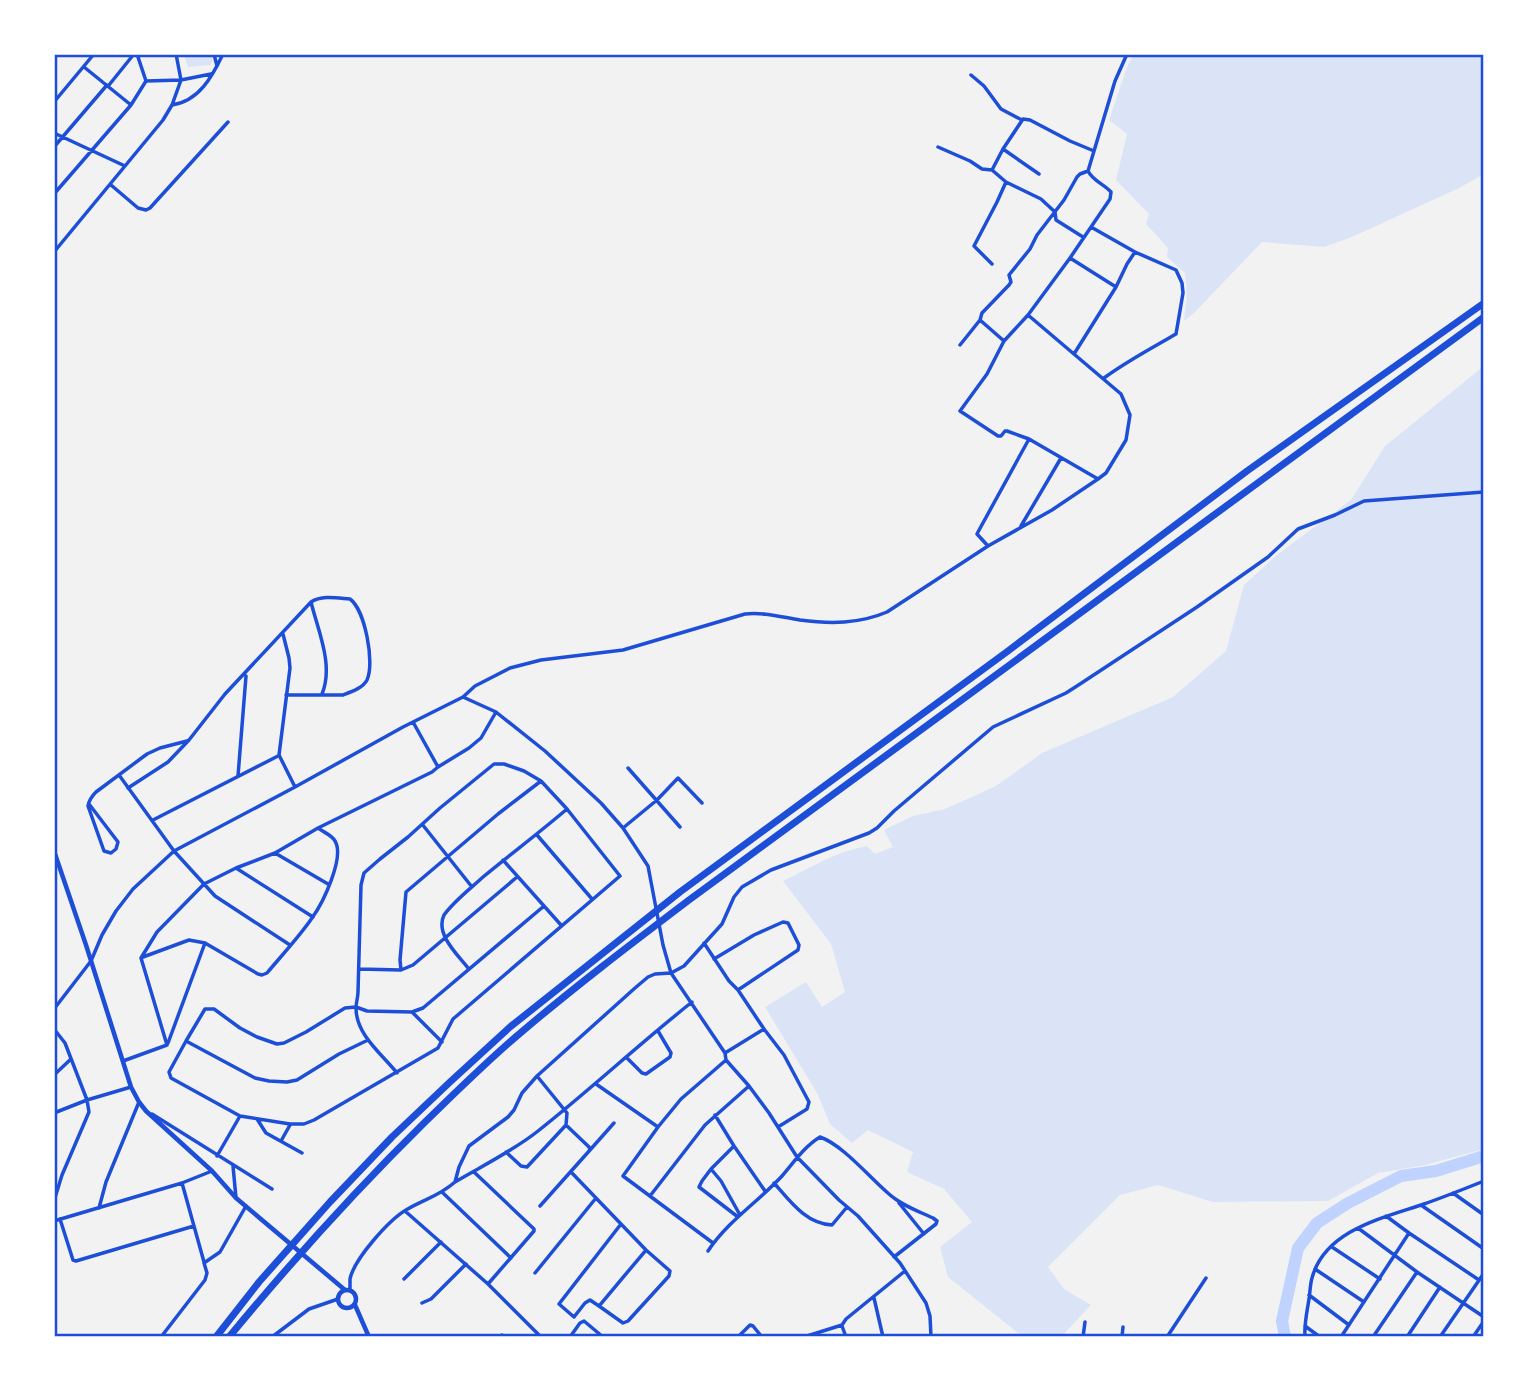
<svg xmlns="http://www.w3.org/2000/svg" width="1538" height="1391" font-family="'IBM Plex Sans',sans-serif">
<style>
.green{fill:#dbe4f7}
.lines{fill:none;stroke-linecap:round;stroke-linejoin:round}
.river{stroke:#bfd3fe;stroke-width:12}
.minor{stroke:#1d4ed8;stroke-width:3.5}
.tertiary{stroke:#1d4ed8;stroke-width:4.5}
.motorway{stroke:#1d4ed8;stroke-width:7}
.neatline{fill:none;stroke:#1d4ed8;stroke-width:2.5}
</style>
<rect width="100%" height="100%" fill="#f2f2f2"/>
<path class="green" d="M184,54H212L213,60L210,65L188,67Z
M1134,54H1484V174L1459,188L1352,237L1324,247L1262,242L1193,314L1184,321L1187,294L1185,273L1167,257L1168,248L1146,224L1149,214L1116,180L1127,134L1109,120L1127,67Z
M1484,366V1149L1425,1165L1378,1173L1328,1201L1213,1202L1158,1185L1120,1195L1048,1267L1064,1289L1091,1305L1061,1337H1023L948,1277L940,1247L972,1222L944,1189L907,1172L913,1152L868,1130L852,1143L830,1124L817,1093L765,1007L806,982L822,1007L845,992L831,944L783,881C810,868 837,851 867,846L875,854L893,847L884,830L913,816L945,809L996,786L1042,753L1173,697L1226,651L1244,585L1278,554L1351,500L1385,446Z"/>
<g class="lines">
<path class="river" d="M1285,1337L1282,1321L1298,1248L1317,1223L1348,1203L1401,1176L1436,1171L1484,1156"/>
<path class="minor" d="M214,54L217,66
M84,67L131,105
M971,75L984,86L1001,109L1022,120
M146,81L181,80L211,74
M109,85L134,54
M54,102L94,54
M172,105C199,101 212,77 223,54
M54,133L125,166
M54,147L107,85
M938,147L970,161L982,169L992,170L1006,182L1041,199L1055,212L1056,220L1083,237
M992,170L1003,149
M1088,171C1093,181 1104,184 1111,192L1110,199L1070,258L1028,315L1004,341L987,374L960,411L998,436H1001L1005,431H1007L1029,439L1098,479
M1088,171L1115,81L1127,54
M1039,174L1003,149L1023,119L1030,120L1070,141L1094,151
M111,185L138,208L146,210L150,208L228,122
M54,194L131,105L146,81L137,54
M1091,227L1135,252L1176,270L1182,283L1183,293L1176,334C1152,348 1127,361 1104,378
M54,252L163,120L172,105L181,80L176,54
M1070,258L1116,287
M992,264L974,246L997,202L1006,182
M1004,341L980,320L982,313L1009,285L1011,282L1009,275L1030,249L1037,235L1064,200L1077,177L1080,174L1088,171
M960,345L980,320
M1074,354L1116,287L1127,264L1135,252
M1021,526L1061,458
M988,546L977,534L978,532L1029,439
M311,602C318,631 334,665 322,694
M283,634L289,658L290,668L279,755L295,787
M463,697L475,686L510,668L541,660L623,650L745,614C764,612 781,617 800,620C830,624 859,624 887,612L988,546L1052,510L1098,479L1106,473L1126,440L1130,415L1121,394L1028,315
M438,767L469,748L481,738L496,712
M628,768L680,827
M119,775L174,851L215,896L290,945
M238,776L246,676
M128,788L168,762L189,740L225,694L311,602C322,595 337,598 350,599C365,610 375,663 367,680C363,688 351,692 343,695H286
M89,804L118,842L116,849L111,853L104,851L88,806C89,800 91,797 96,792L147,754L160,748L187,741
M153,820L278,756
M422,824L472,887
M623,828L657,800L678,778L702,803
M537,835L592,899
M275,853L328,884
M503,860L561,925
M236,868L313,917
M704,943L729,981L738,990L764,1029L784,1055L809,1102L807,1109L778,1127
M143,957L189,940L205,943L258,974L262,975L267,973C282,955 299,937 312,918C323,903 345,857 335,841C332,835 323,832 318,828
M714,959L754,935L783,922L788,923L799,945L798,950L738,990
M468,968C457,954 435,934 444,915C454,901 470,889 483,877C511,854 540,832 567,809
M359,969L401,970L400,960L406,892L498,814L541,781
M401,970L413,965L517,877
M54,1009L91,961L102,935L116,911L133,889L174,851L295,787L403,727L463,697L496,712L545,751L601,803L623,828L648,866L663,945L671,973L725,1053L726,1060L749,1086L769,1113L797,1157L839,1200L858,1216L900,1263L926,1303L930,1316L931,1337
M412,1012L423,1008L544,906
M54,1029L65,1043L87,1100L89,1112L62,1175L54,1201
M368,1040L339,1054L297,1080L287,1082L269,1081L255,1078L186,1041L205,1009H214L240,1028L257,1037L277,1044L284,1043L306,1032L345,1008L356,1007L367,1011L412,1012L442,1042
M186,1041L169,1072L171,1078L240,1116L290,1124H304L314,1120L438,1048L453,1019L620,876L567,809L541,781L524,771L504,764H494L440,808L408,837L380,859L364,873L361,885L358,992C358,997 356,1003 356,1008C356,1035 382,1054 397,1073
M168,1043L205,943
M167,1045L141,958L157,932L204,884L236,868L275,853L318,828L432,772L438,767L413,722
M725,1053L764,1029
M626,1057L642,1073L646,1074L670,1057L671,1053L658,1031
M123,1061L167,1045
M54,1075L71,1059
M537,1076L567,1113L566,1125L589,1147L590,1150L540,1206
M596,1084L658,1127
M54,1113L87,1100L131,1087
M152,1114L272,1189
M715,1115L734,1146L765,1191
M257,1119L266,1133L302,1153
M281,1141L290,1125
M734,1146L711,1169L721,1181L740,1215
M590,1150L614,1123
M506,1152L521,1166L527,1167L566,1125
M217,1156L240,1116
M233,1166L236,1198
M711,1169L702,1181L699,1187L738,1217
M474,1172L534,1229V1231L488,1284
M571,1172L646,1250L670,1271L669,1276L628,1321L623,1323L599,1306
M455,1182L459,1167L469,1146L508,1117L514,1110L522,1093L537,1076L635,988L648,977L655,974L671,973L684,966L722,924L734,897L742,887L771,870L869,833L877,828L894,811L993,727L1066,693L1080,684L1197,607L1268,557L1298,529L1335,515L1364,501L1484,492
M182,1183L204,1262
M774,1183C790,1201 806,1224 832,1225L847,1207
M443,1193L511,1258
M1453,1193L1484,1215
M650,1196L705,1125L749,1086
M899,1203L924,1234
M1421,1205L1484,1249
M99,1208L106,1182L139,1102
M405,1211L488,1284L541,1337
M1386,1216L1409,1233L1479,1280
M60,1219L73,1260L76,1261L194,1226
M54,1221L182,1183L212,1171
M621,1224L559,1304L574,1317L585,1303L590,1300L599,1306L646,1250
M1358,1228L1417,1272L1484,1317
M713,1243L623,1176L658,1127L681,1099L726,1060
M1332,1247L1380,1279
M708,1251C728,1221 758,1202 782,1176C794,1162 805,1146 820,1137C843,1145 870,1178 889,1194C901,1205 918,1211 933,1218L937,1221L936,1224L894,1257
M1315,1269L1364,1302
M535,1273L596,1198
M404,1279L441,1242
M350,1290C350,1286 350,1282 350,1279C354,1259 389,1220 406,1210C424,1199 438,1197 455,1182C482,1166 513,1151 538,1131C590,1090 639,1044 692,1002
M1309,1295L1349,1325
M874,1298L883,1337
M422,1303L431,1299L466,1264
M842,1326L846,1337
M1305,1326L1320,1337
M161,1337L205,1280L207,1273L204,1263L220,1252L246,1206
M272,1337L309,1309L338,1299
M501,1337L502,1335
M570,1337L580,1323L584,1321L603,1337
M738,1337L750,1325L753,1326L762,1337
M804,1337L842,1325L846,1319L905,1271
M1083,1337L1085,1322
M1122,1337L1123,1327
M1167,1337L1206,1278
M1305,1337C1304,1324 1307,1312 1309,1299C1310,1293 1310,1285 1312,1278C1325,1230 1383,1218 1424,1204C1444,1197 1464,1189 1484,1181
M1341,1337L1409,1233
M1373,1337L1417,1272
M1407,1337L1440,1287
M1440,1337L1484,1273
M1473,1337L1484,1321"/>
<path class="tertiary" d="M54,851L86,945L131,1087L139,1102L146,1111L212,1171L236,1198L345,1290
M338 1299a9 9 0 1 1 18 0a9 9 0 1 1-18 0Z
M355,1305L369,1337"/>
<path class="motorway" d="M216,1337L259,1282L330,1202L392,1137L450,1082L510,1027L680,892L1008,651L1247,471L1484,303
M229,1337C291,1262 356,1190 425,1122C456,1092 486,1062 518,1035C573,988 631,944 689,900L1484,317"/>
</g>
<rect width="1538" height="1391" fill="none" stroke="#ffffff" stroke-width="112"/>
<rect x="56" y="56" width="1426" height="1279" class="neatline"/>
</svg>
